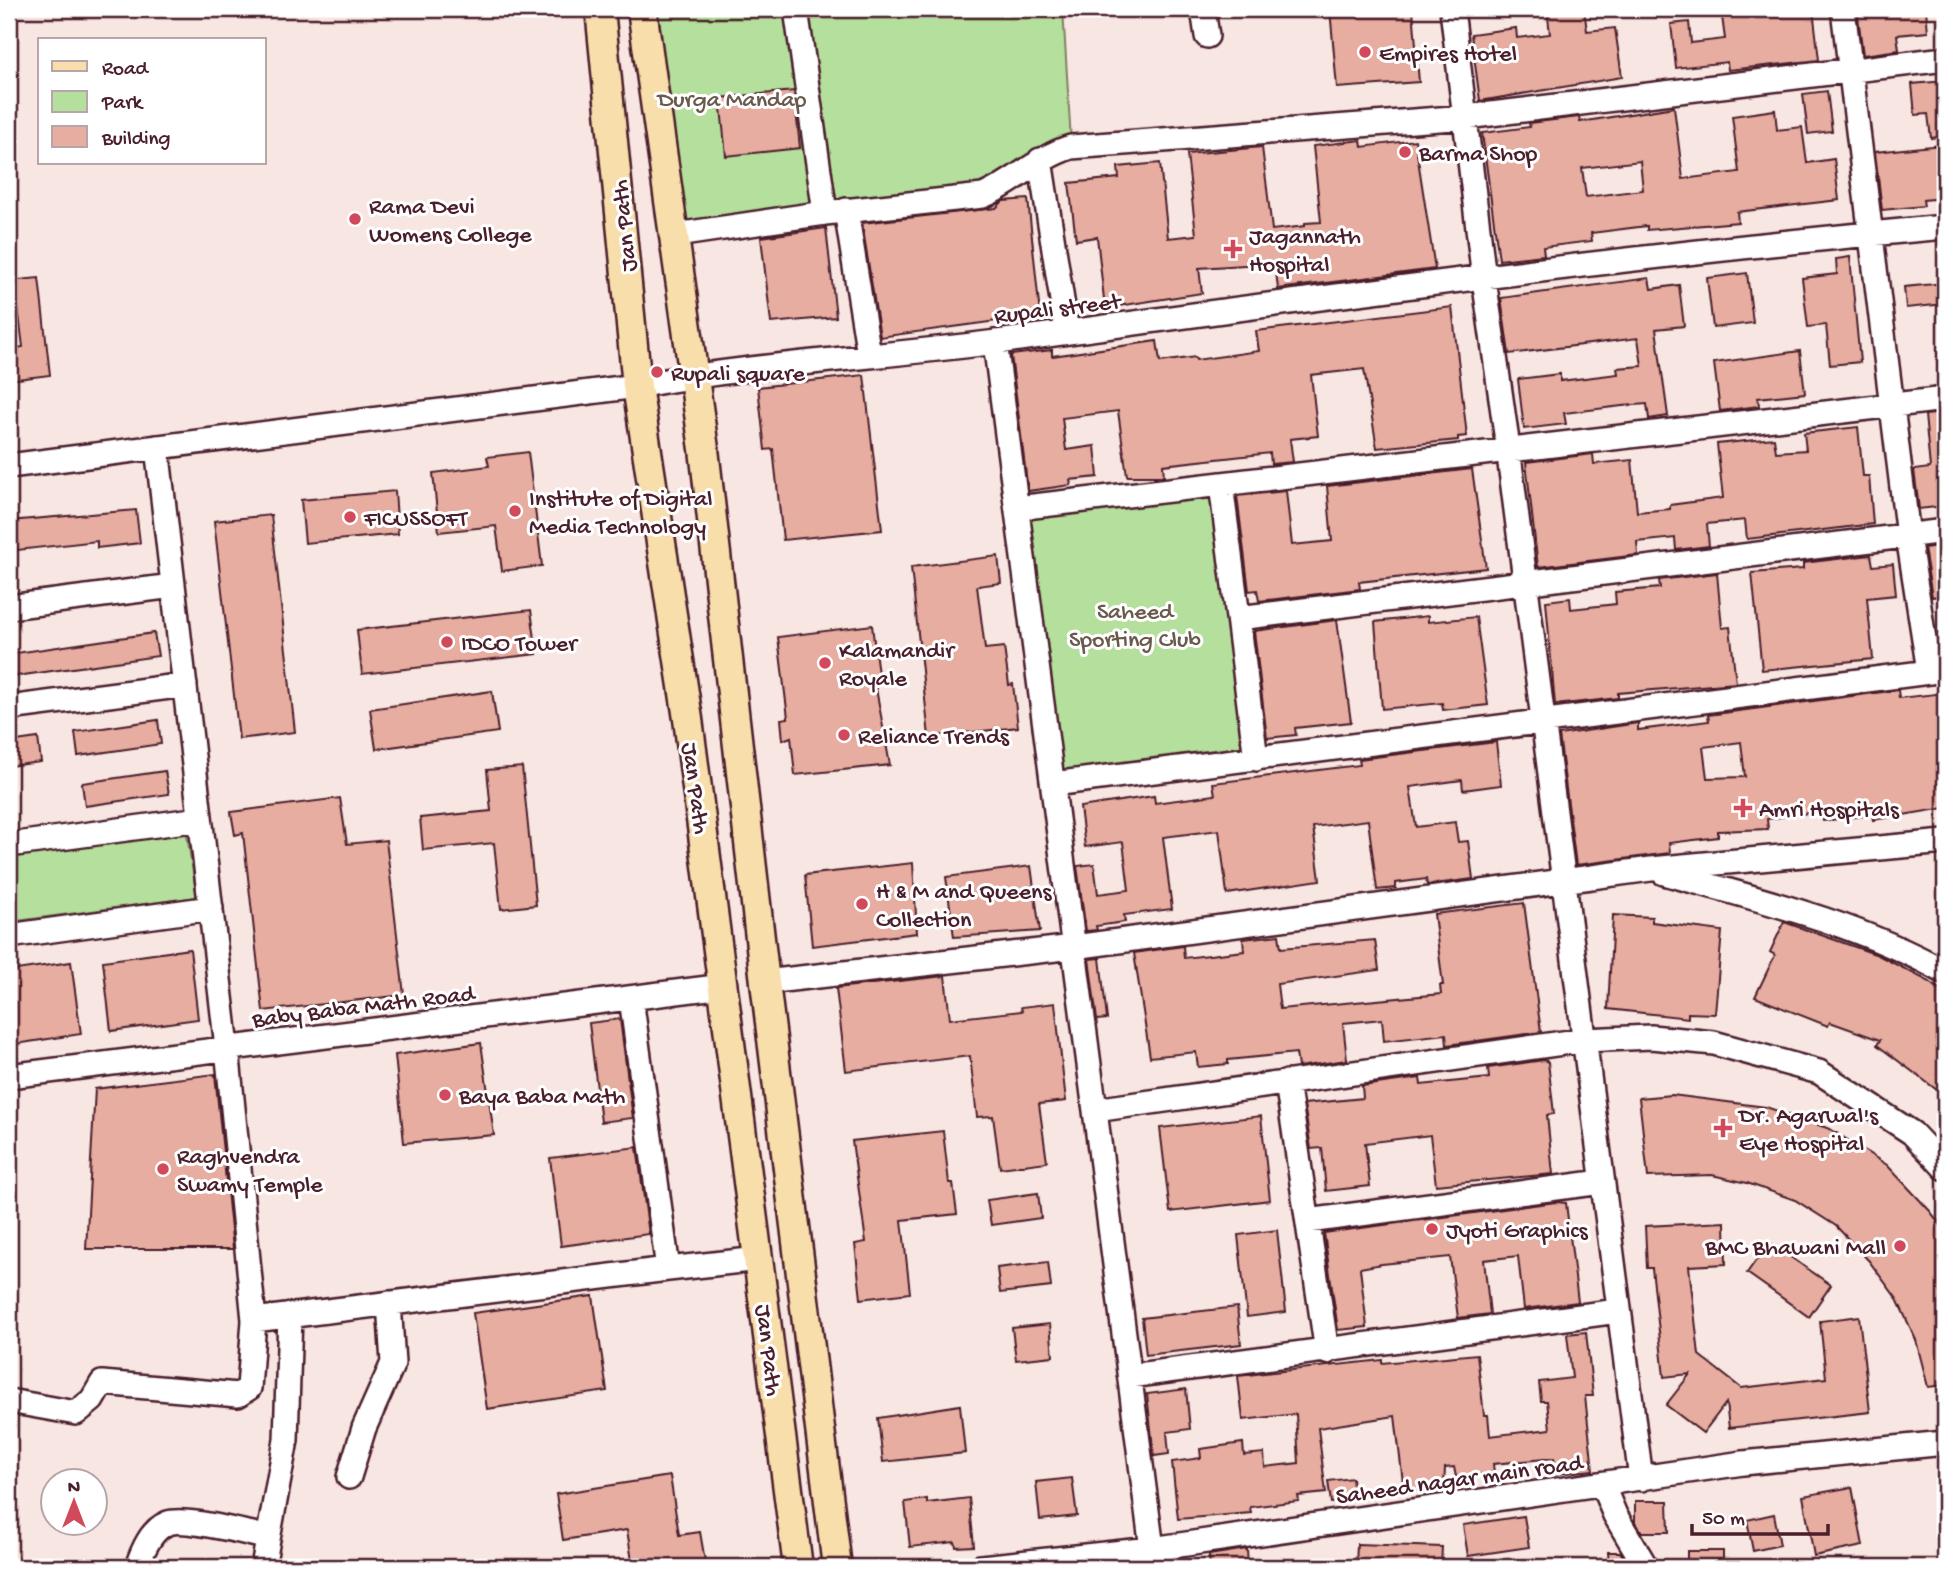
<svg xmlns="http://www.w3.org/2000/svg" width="1954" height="1576" font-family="'Gochi Hand',sans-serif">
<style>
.green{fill:#b4df9c;stroke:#7f7f64;stroke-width:2}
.building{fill:#e6ada0;stroke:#4a1f2b;stroke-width:2;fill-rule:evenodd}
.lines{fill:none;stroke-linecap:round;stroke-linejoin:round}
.minor-casing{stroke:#4a1f2b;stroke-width:28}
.major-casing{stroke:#4a1f2b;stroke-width:33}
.minor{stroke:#fff;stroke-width:23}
.major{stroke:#f8deab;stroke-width:28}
.poi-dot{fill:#d1495b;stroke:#fff;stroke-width:2.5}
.labels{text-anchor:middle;stroke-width:6;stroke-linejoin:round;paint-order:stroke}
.poi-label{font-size:24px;fill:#4a1f2b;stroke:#fff;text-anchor:start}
.park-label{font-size:24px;fill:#6a594d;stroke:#fff}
.street-label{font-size:24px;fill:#4a1f2b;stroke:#fff}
</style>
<rect width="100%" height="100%" fill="#f8e6e2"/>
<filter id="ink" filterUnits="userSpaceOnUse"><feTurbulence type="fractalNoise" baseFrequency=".0143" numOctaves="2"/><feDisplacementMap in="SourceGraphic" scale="14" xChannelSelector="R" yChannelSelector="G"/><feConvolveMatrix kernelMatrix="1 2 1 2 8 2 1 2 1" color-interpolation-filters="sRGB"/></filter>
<g filter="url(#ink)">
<path class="green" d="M680,9H794L822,211L678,232L646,14Z
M799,9H1063L1071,142L983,191L829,207Z
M1212,494L1245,754L1062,774L1028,517Z
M186,829L197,897L9,922V854Z"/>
<path class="building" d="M1330,9H1413L1419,82L1337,88Z
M1547,9H1584L1587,31L1615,28L1622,77L1480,101L1471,34L1516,28L1517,38L1550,34Z
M1721,9H1813L1819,60L1728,70L1727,62L1676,68L1671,24L1689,22L1691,43L1725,39Z
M1857,9H1926L1928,32L1897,35L1899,50L1863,55Z
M1945,81V136L1931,138L1928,114L1915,115L1912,84Z
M794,91L800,148L726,156L720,98Z
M1827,91L1832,131L1808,134L1803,94Z
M1674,107L1683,179L1739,172L1732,116L1775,110L1777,130L1802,127L1807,163L1834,159L1839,200L1737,212L1738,222L1647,230V226L1591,233L1592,241L1543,247L1544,255L1499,260L1482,133L1530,127L1529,123L1579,117L1580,122ZM1640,161L1643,190L1586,197L1582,168Z
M1361,140L1362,147L1415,140L1435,269L1278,289L1275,263L1199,268L1202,293L1105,308L1097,237L1076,240L1069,183L1119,178L1118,167L1160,163L1168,238L1196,235L1187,154L1262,147L1272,230L1305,226V223L1321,222L1313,146Z
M1941,145L1945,198L1923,200L1924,206L1882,210L1875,152Z
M1028,199L1040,315L880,337L862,223L996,208L1003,201Z
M826,228L836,317L771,323L761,237Z
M1850,257L1860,362L1830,365L1826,325L1808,327L1802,278L1837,274L1836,259Z
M1747,273L1753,323L1713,328L1707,278Z
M39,278L50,375L9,380V349L23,347L18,307L9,308V281Z
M1649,278L1651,289L1679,285L1684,326L1656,329L1668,416L1649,419L1647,404L1622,406L1564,413L1566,424L1524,429L1518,379L1560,374V381L1618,374L1617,368L1642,366L1638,338L1509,354L1501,298Z
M1945,283V304L1906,308L1904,287Z
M1452,307L1467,436L1458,437V440L1377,448L1364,369L1311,375L1318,436L1290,439L1293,462L1271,464L1270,453L1163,465L1164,476H1127L1118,411L1062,418L1066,450L1095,446L1098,477L1070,480L1071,485L1028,491L1011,355L1052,350V356L1157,341L1160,362L1195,357L1196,360L1259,351L1256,331Z
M1800,351L1805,393L1758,398L1759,406L1720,411L1714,363Z
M864,375L882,530L783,540L773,449L765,450L758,387Z
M1945,413V506L1919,509L1914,470L1930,468L1925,415Z
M1858,427L1863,476H1869L1873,524L1747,539L1745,520L1707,524L1709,546L1676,550L1675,538L1637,542L1638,555L1538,567L1526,462L1593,454L1594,464L1632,460L1637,512L1670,509V505L1723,498L1717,444L1774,438L1776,452L1806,450L1804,433Z
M528,452L542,566L502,571L496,526L439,532L433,473L489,466L487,457Z
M1472,469L1486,568L1359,582L1360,589L1259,601L1257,590L1249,591L1237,496L1286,491L1292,545L1332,541L1327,486Z
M395,491L398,534L305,543L301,500Z
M136,510L140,543L97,548V541L9,551V521Z
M271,515L295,732L239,739L214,521Z
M1945,545V595L1932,597L1924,548Z
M1871,555L1873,566L1893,564L1896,595L1867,598L1873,659L1762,670L1752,573L1803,569V563Z
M998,556L1001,583L977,586L985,649L1004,647L1009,685L1013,684L1018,727L929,737L911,567Z
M1717,573L1722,628L1730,627L1736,683L1618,693V698L1555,705L1546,601L1570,598L1571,609L1616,604L1615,592L1660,588L1659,580Z
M531,610L537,654L362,674L357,630Z
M1428,616V622L1476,617L1488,705L1443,710L1442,703L1382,709L1375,622Z
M1337,620L1351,722L1295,728L1296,735L1267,738L1254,631Z
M872,625L879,683H875L890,765L795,775L791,737L783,740L781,719L788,718L778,637Z
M154,633L158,656L9,677V654Z
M1898,690L1899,698L1945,693V808L1873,820L1872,815L1823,821L1822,811L1767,819L1768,829L1718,831V837L1669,843L1670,853L1576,865L1559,735L1638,723V730L1709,721L1708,715ZM1741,742L1745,777L1707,778L1703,747Z
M492,691L498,732L376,749L370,709Z
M158,720L161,744L78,756L75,732Z
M38,738L41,762L9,766V742Z
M1496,742L1501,785L1463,790L1462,780L1410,787L1416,827L1455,822L1458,842L1468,841L1473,879L1427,885L1426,879L1396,883V888L1377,890L1368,820L1313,827L1320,880L1227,894L1219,830L1163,837L1172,909L1124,915L1125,922L1096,926L1097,930L1086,931L1077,866L1094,864L1098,894L1129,890L1123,842L1085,847L1080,807L1154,796L1155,803L1215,795L1213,783L1360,765L1359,759Z
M522,767L536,905L501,909L494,843L423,850L420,818L491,811L487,770Z
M165,771L169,794L85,806L82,783Z
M340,798L347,844L386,840L404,995L263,1011L243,833L235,835L231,812Z
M913,863L917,933L812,946L805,875Z
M1031,866L1040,931L954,937L946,877Z
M1524,903L1541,1032L1447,1045L1446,1034L1384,1041L1382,1019L1343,1023L1347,1060L1298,1067L1296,1053L1228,1060V1064L1198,1067L1196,1052L1150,1057L1134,953L1183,946L1184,958L1244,951L1243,939L1279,935L1281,948L1375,940L1379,970L1277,984L1280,1009L1441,994L1440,985H1443L1434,914Z
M1613,915L1652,917V922L1722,931L1715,1014L1688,1013V1018L1608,1009Z
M1784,922L1878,955L1930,982L1945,994V1096L1877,1045L1880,1040L1830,1022L1828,1026L1755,997L1775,955L1770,952Z
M190,949L198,1019L111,1031L103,961Z
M1100,958L1107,1019L1097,1020L1089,959Z
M71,962L81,1034L9,1045V971Z
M945,976L950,1019L1022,1011L1021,1007L1055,1003L1066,1101L1039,1104L1047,1162L1000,1168L993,1116L977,1117L970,1056L846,1071L836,988Z
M620,1019L633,1118L601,1122L589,1023Z
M481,1043L494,1135L404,1143L395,1055Z
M1544,1060L1548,1062L1554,1114L1547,1115L1553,1174L1436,1185L1430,1135L1365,1143L1370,1186L1326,1191L1322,1148L1311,1149L1304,1104L1363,1098L1362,1086L1420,1078L1421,1085L1489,1078L1488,1068Z
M215,1074L233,1249H86L95,1089Z
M1672,1095L1766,1107L1830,1129L1887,1165L1930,1211L1945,1231V1385L1928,1387L1916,1340L1897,1299L1869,1261L1836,1226L1795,1200L1747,1183L1712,1175L1648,1177L1639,1098Z
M1261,1116L1270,1200L1170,1212L1160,1128Z
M943,1131L949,1183H953L957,1214L902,1220L910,1293L861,1299L855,1244L866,1242L852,1141Z
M637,1147L649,1234L561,1246L550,1158Z
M1038,1193L1041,1218L991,1225L987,1200Z
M1556,1202L1566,1203L1578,1302L1524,1309L1518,1256L1484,1260L1490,1314L1458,1318L1450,1257L1382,1264L1360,1268L1367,1327L1338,1330L1324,1233Z
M1725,1222L1726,1264L1689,1266L1699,1355L1741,1388L1826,1378L1820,1321L1859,1316L1870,1412L1729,1428L1726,1403L1703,1433L1666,1405L1690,1374L1664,1377L1652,1268H1647L1645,1226Z
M1277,1230L1286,1312L1247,1317L1238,1235Z
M1769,1242L1831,1285L1809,1317L1747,1273Z
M1048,1262L1051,1287L1000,1293L997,1268Z
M593,1296L607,1391L487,1409L473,1313Z
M1237,1307L1241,1344L1146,1355L1142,1318Z
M1050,1324L1053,1356L1016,1360L1012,1328Z
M1586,1332L1593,1396H1585L1593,1470L1556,1474L1554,1458L1493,1464L1494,1473L1456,1477L1454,1467L1445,1468L1444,1487L1404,1491L1395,1416L1318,1428L1326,1493L1298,1496L1299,1501L1250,1507L1251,1513L1178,1519L1172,1462L1201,1458L1200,1449L1243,1443L1244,1455L1264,1453L1265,1467L1299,1463L1296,1414L1243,1420L1238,1376L1382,1360V1363L1477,1354L1484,1415H1488L1490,1436L1550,1429L1547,1401H1541L1539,1382L1572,1378L1567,1334Z
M1186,1389L1190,1429L1167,1432L1169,1454L1154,1456L1147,1394Z
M960,1405L965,1453L883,1462L878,1418Z
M670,1476L679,1535L700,1532L706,1567H633L627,1530L563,1540L556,1494Z
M1072,1478L1077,1516L1040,1520L1036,1482Z
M1352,1478L1354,1500L1331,1503L1328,1481Z
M1852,1487L1863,1546L1814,1556L1803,1496Z
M969,1498L974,1546L956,1547L955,1542L910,1547L905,1502L927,1499V1503Z
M1635,1501H1668L1669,1532H1642L1635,1522Z
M1774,1514L1780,1545L1753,1551L1747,1520Z
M1524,1516L1529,1547L1468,1556L1463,1525Z
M1357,1544L1442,1547L1441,1567H1356Z
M1247,1549L1248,1567H1210L1209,1555Z
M1687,1551H1723V1567H1687Z
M1608,1552H1620L1630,1567H1609Z"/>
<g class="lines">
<defs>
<path id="minor" d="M796,9L825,213
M1203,9L1207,36
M1452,9L1484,279L1508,448L1641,1479
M1843,9L1908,536L1929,671
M1040,160L1067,332
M846,210L869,355
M676,235L825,213L983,196C1014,183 1038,157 1071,147L1466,117L1945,59
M995,342L1152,1549
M157,447L227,1048L254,1320L668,1269L631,998
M9,466L637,386C761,363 887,357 1012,340C1321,297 1634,255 1945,227
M1221,484L1256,759
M1017,508L1945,399
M9,607L173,586
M1238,618L1945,531
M9,708L185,685
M1053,784L1945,670
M9,845L200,819
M1664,873C1761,900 1857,923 1945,972
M9,936L211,908
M765,982L1074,947L1651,869L1945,842
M9,1076L724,986
M1287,1082L1327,1352
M1095,1110L1584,1040L1651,1037L1714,1043L1819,1072L1912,1133L1945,1168
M1308,1221L1602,1182
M668,1269L759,1259
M1130,1376L1618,1311
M9,1401L76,1413L92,1400L102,1383L238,1395L249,1388L254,1320
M349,1477L364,1428L393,1363L389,1303
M1602,1484L1615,1515L1646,1567
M137,1567C142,1552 151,1529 168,1523C185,1517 246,1533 266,1537
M263,1567L286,1440L290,1315
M981,1567L1152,1549L1743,1463L1945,1443"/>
<path id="major" d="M600,9L637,386L688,719L798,1567
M642,9L704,449L765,982L837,1567"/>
</defs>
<use href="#minor" class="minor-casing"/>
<use href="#major" class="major-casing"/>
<use href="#minor" class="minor"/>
<use href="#major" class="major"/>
</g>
</g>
<g class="poi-dot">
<circle cx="1365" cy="52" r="7"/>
<circle cx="1405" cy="152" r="7"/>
<circle cx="355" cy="219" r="7"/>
<path d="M1229.5 238.5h7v7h7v7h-7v7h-7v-7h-7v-7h7z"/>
<circle cx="657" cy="372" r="7"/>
<circle cx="515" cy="511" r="7"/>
<circle cx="350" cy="517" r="7"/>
<circle cx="447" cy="642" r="7"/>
<circle cx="825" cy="663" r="7"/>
<circle cx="844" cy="735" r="7"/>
<path d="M1739.5 797.5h7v7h7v7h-7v7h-7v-7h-7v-7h7z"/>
<circle cx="862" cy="904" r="7"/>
<circle cx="445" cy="1095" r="7"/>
<path d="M1719.5 1117.5h7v7h7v7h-7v7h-7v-7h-7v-7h7z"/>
<circle cx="163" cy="1169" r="7"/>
<circle cx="1432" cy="1229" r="7"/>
<circle cx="1900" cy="1246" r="7"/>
</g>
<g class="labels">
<g class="poi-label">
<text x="1379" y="60">Empires Hotel</text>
<text x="1419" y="160">Barma Shop</text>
<text x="369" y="213">Rama Devi<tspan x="369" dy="28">Womens College</tspan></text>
<text x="1249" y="243">Jagannath<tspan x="1249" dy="28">Hospital</tspan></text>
<text x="671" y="380">Rupali square</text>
<text x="529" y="505">Institute of Digital<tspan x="529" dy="28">Media Technology</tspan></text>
<text x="364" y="525">FICUSSOFT</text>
<text x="461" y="650">IDCO Tower</text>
<text x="839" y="657">Kalamandir<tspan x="839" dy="28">Royale</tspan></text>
<text x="858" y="743">Reliance Trends</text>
<text x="1759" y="816">Amri Hospitals</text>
<text x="876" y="898">H &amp; M and Queens<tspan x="876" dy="28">Collection</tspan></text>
<text x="459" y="1103">Baya Baba Math</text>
<text x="1739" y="1122">Dr. Agarwal's<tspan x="1739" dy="28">Eye Hospital</tspan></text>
<text x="177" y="1163">Raghvendra<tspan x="177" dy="28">Swamy Temple</tspan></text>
<text x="1446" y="1237">Jyoti Graphics</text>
<text x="1886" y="1254" text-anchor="end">BMC Bhawani Mall</text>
</g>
<g class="park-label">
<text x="732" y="106">Durga Mandap</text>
<text x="1135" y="618">Saheed<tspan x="1135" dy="28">Sporting Club</tspan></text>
</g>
<g class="street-label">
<text transform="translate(623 226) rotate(-96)" y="8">Jan Path</text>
<text transform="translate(1057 307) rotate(-7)" y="8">Rupali street</text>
<text transform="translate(697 788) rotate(82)" y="8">Jan Path</text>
<text transform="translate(363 1005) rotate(-7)" y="8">Baby Baba Math Road</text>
<text transform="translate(770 1350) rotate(83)" y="8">Jan Path</text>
<text transform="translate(1459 1478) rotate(-8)" y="8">Saheed nagar main road</text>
</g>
</g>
<rect width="1954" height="1576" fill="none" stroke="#fff" stroke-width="35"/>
<rect x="18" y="18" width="1919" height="1541" fill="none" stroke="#4a1f2b" stroke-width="2.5" filter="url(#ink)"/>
<rect x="38" y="38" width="228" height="126" fill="#ffffff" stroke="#b7a5aa" stroke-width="2"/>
<rect x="52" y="61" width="35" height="10" fill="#f8deab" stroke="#b7a5aa" stroke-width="2"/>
<text x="102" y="74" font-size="21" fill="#4a1f2b">Road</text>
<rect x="52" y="91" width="35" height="21" fill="#b4df9c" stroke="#b7a5aa" stroke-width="2"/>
<text x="102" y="108" font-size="21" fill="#4a1f2b">Park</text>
<rect x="52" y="126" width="35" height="21" fill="#e6ada0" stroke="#b7a5aa" stroke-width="2"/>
<text x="102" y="144" font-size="21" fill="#4a1f2b">Building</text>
<g transform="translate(74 1502)"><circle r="33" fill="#ffffff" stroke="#b7a5aa" stroke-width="2"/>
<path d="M0-5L12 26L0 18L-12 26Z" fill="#d1495b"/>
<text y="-10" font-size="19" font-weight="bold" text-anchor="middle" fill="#4a1f2b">N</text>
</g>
<path d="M1692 1524v10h136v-10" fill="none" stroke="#4a1f2b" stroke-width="3.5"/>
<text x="1702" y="1524" font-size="21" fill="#4a1f2b" stroke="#ffffff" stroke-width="5" paint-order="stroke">50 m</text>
</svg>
